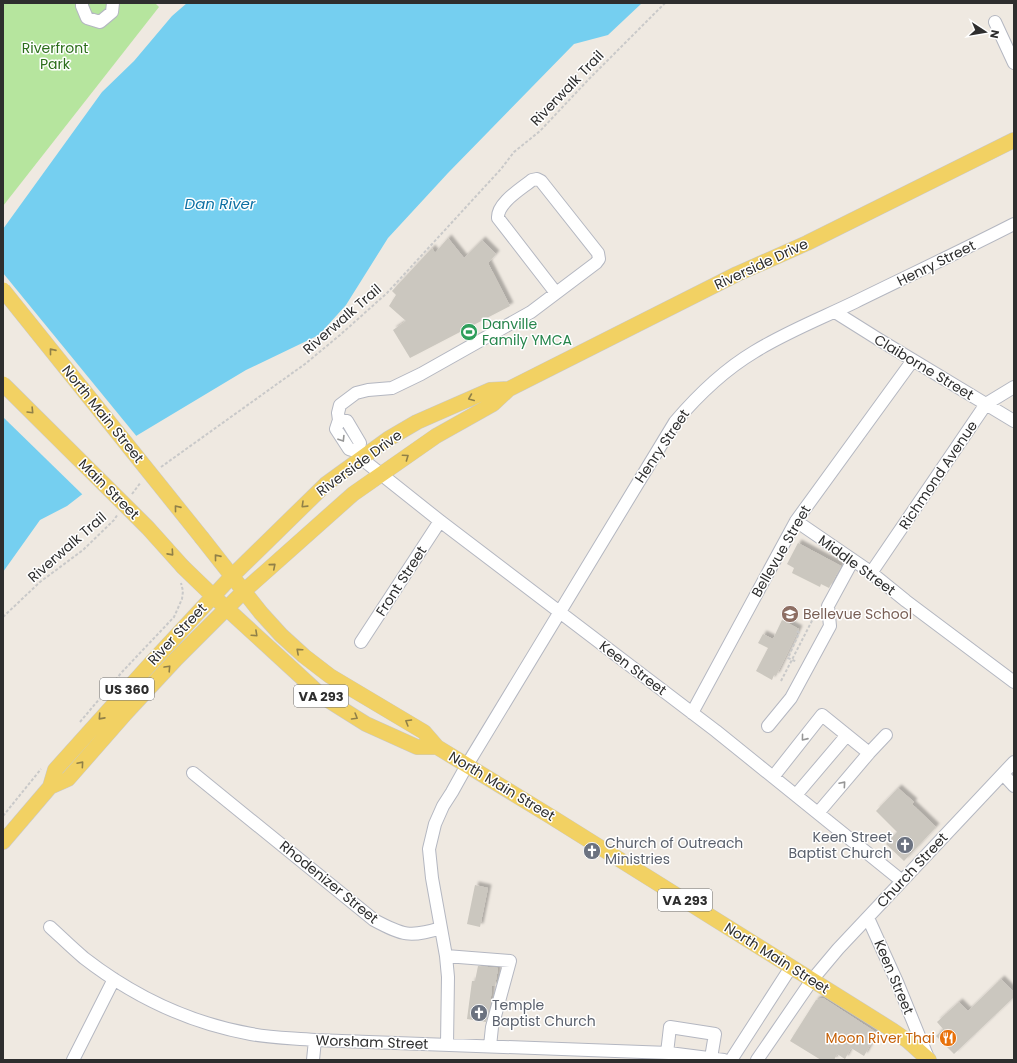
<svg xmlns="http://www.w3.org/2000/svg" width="1017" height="1063" font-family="Poppins,sans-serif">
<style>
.green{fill:#b6e59e}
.water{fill:#75cff0}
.pier{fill:#efe9e1}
.building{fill:#cbc7bf;filter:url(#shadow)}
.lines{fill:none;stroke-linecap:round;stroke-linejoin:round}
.minor-casing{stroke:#b4b7c1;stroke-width:14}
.major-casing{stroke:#c9c9c9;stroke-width:16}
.path{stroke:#c9c9c9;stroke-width:2;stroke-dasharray:3 2;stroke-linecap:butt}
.minor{stroke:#fff;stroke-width:12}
.major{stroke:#f2d163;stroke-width:15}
.major-bridge-casing{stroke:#c9c9c9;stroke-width:16;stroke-linecap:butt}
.major-bridge{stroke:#f2d163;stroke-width:15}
.oneway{stroke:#908048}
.oneway2{stroke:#969696}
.labels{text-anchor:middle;stroke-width:3;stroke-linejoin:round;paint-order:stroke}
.shield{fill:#fff;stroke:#6d6d6d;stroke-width:1}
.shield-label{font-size:13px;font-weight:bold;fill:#2e2e2e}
.park-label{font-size:14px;fill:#2c6e1b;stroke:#fff}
.street-label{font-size:14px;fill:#2e2e2e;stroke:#fff}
.leisure-label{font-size:14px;fill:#27864d;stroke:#fff;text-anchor:start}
.education-label{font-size:14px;fill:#785e54;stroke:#fff;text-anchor:start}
.worship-label{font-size:14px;fill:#5b616d;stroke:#fff;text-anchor:start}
.food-label{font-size:14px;fill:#c56008;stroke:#fff;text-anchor:end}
.water-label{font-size:15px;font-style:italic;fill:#0d6fa3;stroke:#fff}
</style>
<defs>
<filter id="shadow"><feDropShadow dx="3.5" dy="-3.5" stdDeviation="1" flood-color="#0004"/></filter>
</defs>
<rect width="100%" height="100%" fill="#efe9e1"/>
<path class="green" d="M3,3H155L159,7L3,206Z"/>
<path class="water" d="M187,3H642L608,35L574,44L448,173L388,238L346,305L319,335L246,370L136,436L111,472L67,506L40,520L3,572V229L102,92L134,61L172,16Z"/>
<path class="pier" d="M3,273L138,438L112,473L84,496L3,417Z"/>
<path class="building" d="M448,238L464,258L482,240L496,254L488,263L510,306L410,358L393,330L406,321L389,306L396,295L392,291L432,248L435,253Z
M798,543L841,566L829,588L821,584L820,587L792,573L794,568L787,564Z
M782,620L799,629L776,676L774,675L772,680L756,671L768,648L758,643L763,634L773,639Z
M898,788L914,802L912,804L936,827L904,861L886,844L897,832L876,811Z
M475,885L488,888L480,927L467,924Z
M478,966L498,968L495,986H492L490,1007L486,1022L467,1019L472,981H475Z
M1001,979L1014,992V997L954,1054L936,1036L943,1029L937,1022L959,1002L968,1011Z
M823,998L877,1033L864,1056L851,1048L845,1059L837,1054L834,1060H821L790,1041L816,1000Z"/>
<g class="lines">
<defs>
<path id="minor" d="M82,3V6L87,18L100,22L112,12L113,3
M995,22L1014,63
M835,312L878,339L1014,421
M339,420L347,421L360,443L358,452L362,459L440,521L716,731L902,881
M358,452L349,449L336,429L339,420L338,413L340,405L356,393L368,390L392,388L421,374L531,312L596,263L599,259L598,253L541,181L537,179L532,180C521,189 497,203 498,218L556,293
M796,521L869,571L906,601L1014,682
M871,573L986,404L1014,387
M361,642L440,521
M692,713L796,521L913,360
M768,726L791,698L830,626L828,606L853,560
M869,753L886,735
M193,773L374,920C402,935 410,938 441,928
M1003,774L1014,786
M773,777L822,715L869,753L818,813
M796,795L847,735
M868,918L897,982L928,1058
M50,927C61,937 72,948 84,958C133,996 190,1023 251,1034C272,1038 294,1038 315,1040L669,1053L724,1060
M446,956L510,961L492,1027L490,1046
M447,1044L448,977L446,956L432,878L429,849L435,824L443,806L452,792L467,765L675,422C698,395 724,370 754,352C786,332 822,318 855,302C908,276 961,251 1014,224
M667,1053L670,1027L715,1034L711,1058
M73,1060L114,979
M313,1060L315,1040
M731,1060L791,967
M757,1060L812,980L838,949L1014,762"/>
<path id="major" d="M202,538L261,613L281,635L304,656L330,676L424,732L437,747L550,816L892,1030L908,1041L929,1060
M183,567L213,596L323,697L366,724L417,747H437
M50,787L55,770L152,662L232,576L326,484L388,439L417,422L490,390L509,389
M3,842L50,787L68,779L125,714L177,658L244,591L353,494L436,436L493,404L509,389L737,274L807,243L1014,140"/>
</defs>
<use href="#minor" class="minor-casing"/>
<use href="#major" class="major-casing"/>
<path class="path" d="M161,467L305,364L340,335L387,293L501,169L514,152L540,131L589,79L665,3
M132,494L141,482
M3,617L40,582L83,550L114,520L118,514
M797,631L799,633L788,658L797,662
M781,681L817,611
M80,722L122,672L174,617L182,599L183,591L181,583
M3,816L41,769"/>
<use href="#minor" class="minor"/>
<use href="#major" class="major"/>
<defs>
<path id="major-bridge" d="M3,290L202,538
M3,384L148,528L183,567"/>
</defs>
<use href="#major-bridge" class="major-bridge-casing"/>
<use href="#major-bridge" class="major-bridge"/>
</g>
<defs><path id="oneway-chevron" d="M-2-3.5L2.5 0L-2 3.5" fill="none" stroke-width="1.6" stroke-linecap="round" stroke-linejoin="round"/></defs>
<g class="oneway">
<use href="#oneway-chevron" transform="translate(52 351) rotate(-129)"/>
<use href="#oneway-chevron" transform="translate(471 398) rotate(157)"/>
<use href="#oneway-chevron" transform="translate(31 411) rotate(46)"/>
<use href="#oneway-chevron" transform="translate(406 457) rotate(-35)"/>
<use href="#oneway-chevron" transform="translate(304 505) rotate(136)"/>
<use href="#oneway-chevron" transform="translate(177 508) rotate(-129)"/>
<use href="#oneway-chevron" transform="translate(171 553) rotate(48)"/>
<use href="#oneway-chevron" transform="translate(217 557) rotate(-129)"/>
<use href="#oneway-chevron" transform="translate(273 566) rotate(-41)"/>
<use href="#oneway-chevron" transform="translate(255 634) rotate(43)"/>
<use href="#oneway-chevron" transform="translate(299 651) rotate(-138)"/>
<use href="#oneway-chevron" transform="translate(168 668) rotate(-47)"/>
<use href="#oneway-chevron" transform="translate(101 717) rotate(132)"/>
<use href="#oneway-chevron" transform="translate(355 717) rotate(31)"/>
<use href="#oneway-chevron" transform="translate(408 722) rotate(-149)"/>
<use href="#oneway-chevron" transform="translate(81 764) rotate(-49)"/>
</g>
<g class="oneway2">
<use href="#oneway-chevron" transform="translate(342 439) rotate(58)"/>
<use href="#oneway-chevron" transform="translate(804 738) rotate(129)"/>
<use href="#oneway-chevron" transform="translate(843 784) rotate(-49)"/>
</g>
<defs>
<symbol id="stadium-disc" viewBox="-11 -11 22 22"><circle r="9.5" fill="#2e9e5b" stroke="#fff"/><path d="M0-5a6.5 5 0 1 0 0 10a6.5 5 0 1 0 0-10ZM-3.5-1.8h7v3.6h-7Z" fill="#fff"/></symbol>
<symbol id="school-disc" viewBox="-11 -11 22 22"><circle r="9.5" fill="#8d6e63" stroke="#fff"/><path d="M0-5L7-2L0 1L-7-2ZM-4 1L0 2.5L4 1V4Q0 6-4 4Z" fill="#fff"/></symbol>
<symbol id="church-disc" viewBox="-11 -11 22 22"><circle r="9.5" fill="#6b7280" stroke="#fff"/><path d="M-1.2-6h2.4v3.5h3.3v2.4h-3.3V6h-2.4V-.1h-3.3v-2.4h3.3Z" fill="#fff"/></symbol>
<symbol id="restaurant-disc" viewBox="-11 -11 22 22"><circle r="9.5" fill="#e8710a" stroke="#fff"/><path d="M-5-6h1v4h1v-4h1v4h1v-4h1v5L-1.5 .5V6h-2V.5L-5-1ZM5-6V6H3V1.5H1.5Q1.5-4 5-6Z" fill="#fff"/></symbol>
</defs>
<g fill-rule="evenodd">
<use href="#stadium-disc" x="459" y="322" width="20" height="20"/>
<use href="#school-disc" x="780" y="604" width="20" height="20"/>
<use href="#church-disc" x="895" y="835" width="20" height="20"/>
<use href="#church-disc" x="582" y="841" width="20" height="20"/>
<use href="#church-disc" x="469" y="1003" width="20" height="20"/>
<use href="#restaurant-disc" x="938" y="1028" width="20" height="20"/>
</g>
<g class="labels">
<g class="shield">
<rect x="100" y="678" width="54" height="22" rx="3"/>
<rect x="294" y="685" width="54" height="22" rx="3"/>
<rect x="658" y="889" width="54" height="22" rx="3"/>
</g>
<g class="shield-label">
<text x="127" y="694">US 360</text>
<text x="321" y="701">VA 293</text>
<text x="685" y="905">VA 293</text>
</g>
<g class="park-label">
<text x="55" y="53">Riverfront<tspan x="55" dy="16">Park</tspan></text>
</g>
<g class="street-label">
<text transform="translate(567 88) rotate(-46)" y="5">Riverwalk Trail</text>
<text transform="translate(936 263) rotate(-26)" y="5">Henry Street</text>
<text transform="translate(761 264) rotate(-25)" y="5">Riverside Drive</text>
<text transform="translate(342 319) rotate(-41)" y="5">Riverwalk Trail</text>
<text transform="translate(924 367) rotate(31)" y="5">Claiborne Street</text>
<text transform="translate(103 414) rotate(51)" y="5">North Main Street</text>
<text transform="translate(662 446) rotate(-56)" y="5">Henry Street</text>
<text transform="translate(359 463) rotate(-36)" y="5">Riverside Drive</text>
<text transform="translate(938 475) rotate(-56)" y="5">Richmond Avenue</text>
<text transform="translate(109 489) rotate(45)" y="5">Main Street</text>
<text transform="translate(67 547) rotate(-41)" y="5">Riverwalk Trail</text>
<text transform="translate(781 551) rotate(-60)" y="5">Bellevue Street</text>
<text transform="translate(857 565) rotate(36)" y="5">Middle Street</text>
<text transform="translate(401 581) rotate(-57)" y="5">Front Street</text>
<text transform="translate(177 634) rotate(-47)" y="5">River Street</text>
<text transform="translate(633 668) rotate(37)" y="5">Keen Street</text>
<text transform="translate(502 786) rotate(31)" y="5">North Main Street</text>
<text transform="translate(912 870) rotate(-47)" y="5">Church Street</text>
<text transform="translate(329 882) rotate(39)" y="5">Rhodenizer Street</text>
<text transform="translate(777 958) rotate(32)" y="5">North Main Street</text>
<text transform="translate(894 977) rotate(67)" y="5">Keen Street</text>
<text transform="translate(372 1042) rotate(2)" y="5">Worsham Street</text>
</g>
<g class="leisure-label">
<text x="482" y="329">Danville<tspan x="482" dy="16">Family YMCA</tspan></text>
</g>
<g class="education-label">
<text x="803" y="619">Bellevue School</text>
</g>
<g class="worship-label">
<text x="892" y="842" text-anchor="end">Keen Street<tspan x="892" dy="16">Baptist Church</tspan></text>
<text x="605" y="848">Church of Outreach<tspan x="605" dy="16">Ministries</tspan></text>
<text x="492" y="1010">Temple<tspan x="492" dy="16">Baptist Church</tspan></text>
</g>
<g class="food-label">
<text x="935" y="1043">Moon River Thai</text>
</g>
<g class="water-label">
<text x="220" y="209">Dan River</text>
</g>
</g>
<rect width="1017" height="1063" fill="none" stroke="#2e2e2e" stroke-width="8"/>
<g transform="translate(985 32) rotate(102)" stroke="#ffffff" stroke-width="3" paint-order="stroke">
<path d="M0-3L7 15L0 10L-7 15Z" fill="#2e2e2e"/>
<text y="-6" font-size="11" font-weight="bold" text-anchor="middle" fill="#2e2e2e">N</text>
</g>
</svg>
